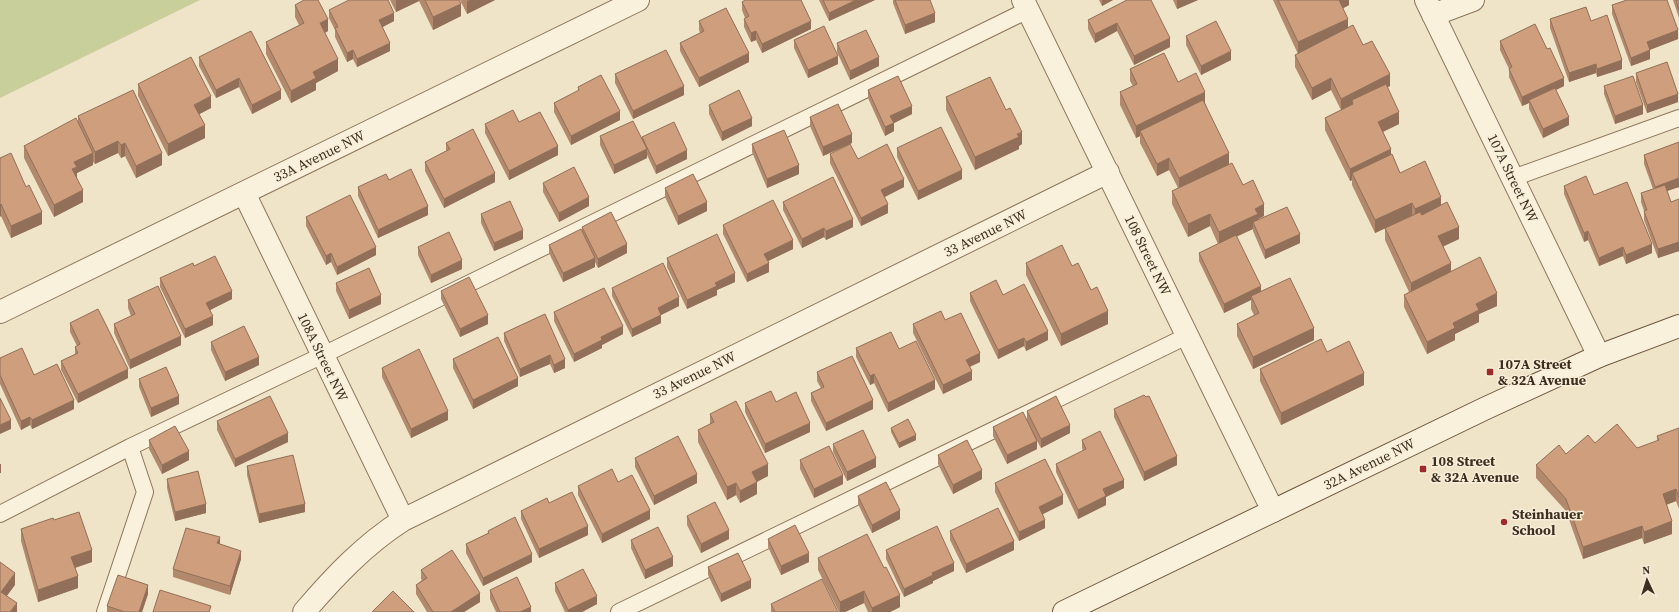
<svg xmlns="http://www.w3.org/2000/svg" width="1679" height="612" font-family="'Source Serif 4',serif">
<style>
.green{fill:#c9cf9b}
.lines{fill:none;stroke-linecap:round;stroke-linejoin:round}
.lane-casing{stroke:#8d765c;stroke-width:18}
.street-casing{stroke:#8d765c;stroke-width:24}
.secondary-casing{stroke:#6f573f;stroke-width:24}
.lane{stroke:#faf1dc;stroke-width:16}
.street{stroke:#faf1dc;stroke-width:22}
.secondary{stroke:#faf1dc;stroke-width:22}
.wall{fill:#b2896c}
.shaded-wall{fill:#916f58}
.building{fill:#cf9f7d;stroke:#916f58}
.poi-dot{fill:#9e2a2b;stroke:#f7eed8;stroke-width:1.5}
.labels{text-anchor:middle;stroke-width:3;stroke-linejoin:round;paint-order:stroke}
.street-label{font-size:14px;fill:#3d2e20;stroke:#f7eed8}
.poi-label{font-size:14px;font-weight:bold;fill:#3d2e20;stroke:#f7eed8;text-anchor:start}
</style>
<rect width="100%" height="100%" fill="#f0e4c8"/>
<path class="green" d="M0,0H200L0,98Z"/>
<g class="lines">
<defs>
<path id="lane" d="M1513,178L1679,118
M0,514L130,447L323,355L1028,10
M105,612L145,492L130,447
M619,612L1187,336"/>
<path id="street" d="M1023,0L1273,511
M1426,0L1599,356
M1433,15L1473,0
M244,193L403,520
M0,312L638,0
M304,612C334,577 364,545 403,520L1108,172"/>
<path id="secondary" d="M1064,612L1484,409L1599,356L1679,326"/>
</defs>
<use href="#lane" class="lane-casing"/>
<use href="#street" class="street-casing"/>
<use href="#secondary" class="secondary-casing"/>
<use href="#lane" class="lane"/>
<use href="#street" class="street"/>
<use href="#secondary" class="secondary"/>
</g>
<path class="wall" d="M390,0H459L461,16L433,30L419,1L396,12Z
M460,0H495L467,14Z
M819,0H875L829,21Z
M893,0H930L935,22L905,34L893,3Z
M1099,0H1113L1102,6Z
M1127,0L1170,47L1134,65L1117,31L1095,43L1088,29V20Z
M1173,0H1198L1177,9Z
M1273,0H1349V5L1343,8L1348,28L1363,45L1390,86L1387,87L1399,124L1383,132L1391,154L1400,173L1441,205L1459,239L1443,246L1451,272L1497,306L1479,314V322L1455,334V340L1427,354L1404,307V295L1409,292L1385,240V228L1390,226L1375,233L1352,185V180L1350,181L1325,130V118L1341,110L1331,90L1312,100L1295,67V55L1298,54Z
M1673,0H1679V18Z
M742,2L811,29L762,53L756,40L751,42L744,27V19L745,18L742,10Z
M295,5L328,31L325,33L338,71L316,83V90L291,103L266,54V42L299,25L295,17Z
M1612,5L1678,39L1649,50L1650,59L1631,66L1612,14Z
M329,10L394,21L382,27L390,51L357,67L353,59L347,62L335,37V30L329,18Z
M1550,19L1591,21L1622,69L1597,77L1596,73L1569,82L1550,28Z
M699,21L749,62L699,87L680,51V43L700,33L699,30Z
M1186,36L1231,60L1201,75L1186,45Z
M794,40L838,64L808,78L794,48Z
M1500,41L1564,86L1556,90L1569,125L1543,138L1529,109V103L1522,106L1509,77V69L1500,50Z
M837,43L879,66L850,80L837,52Z
M199,57L281,99L252,114L239,87L216,98L199,66Z
M1130,69L1178,82L1205,103L1229,164L1264,216L1258,219V220L1300,243L1265,259L1253,231V229L1236,236L1261,292L1314,340L1253,369L1237,336V324L1254,315L1251,309V300L1224,313L1199,261V253L1218,244L1210,226L1188,237L1172,204V191L1178,188L1169,170L1157,176L1140,143V136L1136,138L1120,105V92L1133,86L1130,81Z
M1636,73L1678,102L1647,113L1636,82Z
M615,74L684,95L633,119L615,83Z
M138,84L211,108L199,114L205,138L168,156L138,96Z
M1604,86L1643,114L1615,124L1604,94Z
M578,87L620,120L571,145L554,112V103L578,91Z
M868,90L912,114L894,123V131L885,136L868,98Z
M946,97L1006,110L1022,144L1019,146V149L975,170L946,110Z
M709,105L752,126L722,141L709,114Z
M78,116L162,165L136,178L125,156L121,158L118,153L95,164L93,162V165L77,173V178L83,202L54,217L24,158V146L78,122Z
M810,117L852,143L823,156L810,126Z
M485,124L558,155L509,180L485,133Z
M600,136L642,141V137L687,159L656,174L647,155V158L614,174L600,145Z
M1679,142V187L1667,191L1671,202L1679,199V251L1658,258L1644,220V211L1641,202V193L1653,189L1644,164V155Z
M446,143L495,182L444,208L425,171V162L446,151Z
M752,144L799,174L767,188L752,152Z
M897,148L962,179L918,200L897,157Z
M830,154L858,159L904,187L884,197L888,213L861,226L830,163Z
M0,158L42,224L11,238L1,216Z
M389,180L428,215L378,238L358,196V187Z
M543,183L589,206L559,222L543,192Z
M1564,186L1594,195L1652,253L1626,264L1623,256L1599,266L1588,240L1584,242L1564,194Z
M665,188L707,211L678,225L665,197Z
M783,202L853,227L826,240L824,237L802,248L783,210Z
M481,214L523,239L494,251L481,223Z
M306,217L376,255L337,275L331,262L326,265L306,226Z
M723,225L793,249L768,261L769,272L747,282L723,234Z
M582,227L627,253L598,268L595,262V267L563,282L549,253V245L582,232Z
M418,247L462,269L431,283L418,255Z
M667,258L735,282L717,290V295L687,309L667,267Z
M1026,263L1072,266L1091,290L1108,324L1061,346L1026,275Z
M194,266L232,299L210,310L213,325L185,338L160,287V278Z
M336,283L381,304L349,319L336,291Z
M612,288L679,306L661,315V323L632,337L612,296Z
M441,291L488,324L460,337L441,299Z
M970,293L1003,295L1048,340L1026,351L1024,346L998,359L970,301Z
M128,300L181,345L130,369L114,333V324L131,316L128,308Z
M554,312L623,334L602,345V348L574,362L554,321Z
M545,314L565,368L554,373L550,364L520,377L504,341V333Z
M945,320L980,362L970,367L972,380L943,394L913,333V324Z
M70,323L128,378L78,403L61,370V361L75,354V347L77,346L70,332Z
M211,342L259,365L225,381L211,350Z
M856,348L899,349L935,389L888,412L874,383L870,385L856,357Z
M0,358L34,375L74,409L32,429L30,425L21,430L0,384Z
M453,359L518,386L473,409L453,368Z
M382,368L448,420L411,438L382,377Z
M1260,369L1364,385L1281,425L1260,381Z
M817,372L873,409L826,431L811,401V393L821,388L817,381Z
M139,379L179,404L151,417L139,387Z
M776,402L810,432L765,453L745,412V403Z
M1114,409L1177,465L1144,481L1114,417Z
M1027,411L1070,433L1041,448L1037,441V449L1007,464L993,436V427L1027,419Z
M710,414L768,476L757,482V494L740,503L736,495L727,500L698,442V430L710,424Z
M217,421L288,442L235,467L217,430Z
M891,428L916,440L899,448L891,432Z
M1679,428V509L1676,501L1666,505L1672,534L1644,544L1642,538L1583,559L1566,511L1536,478V465L1595,443L1637,448L1657,441V436Z
M149,440L189,460L162,474L149,449Z
M1082,440L1124,488L1106,497V505L1078,519L1056,472V464L1083,451L1082,448Z
M833,444L876,467L847,481L833,452Z
M938,455L982,479L953,494L938,464Z
M635,458L697,483L654,505L635,467Z
M800,460L843,484L814,498L800,469Z
M247,466L305,512L259,523L247,475Z
M167,479L206,513L175,521L167,488Z
M618,482L650,519L602,543L578,495V486Z
M995,483L1063,504L1043,514L1045,528L1019,541L995,492Z
M858,496L900,519L872,533L858,504Z
M549,503L588,535L539,558L521,519V511Z
M687,516L729,539L701,553L687,525Z
M54,520L92,562L75,568L78,588L38,602L21,541V529Z
M488,531L532,562L483,586L466,553V544L488,533Z
M950,531L1014,550L966,573L950,540Z
M768,539L809,562L781,575L768,547Z
M631,540L673,566L645,579L631,548Z
M220,544L241,559L230,595L173,577V569Z
M886,550L954,571L933,581V583L904,597L886,559Z
M818,558L884,568L900,607L890,612H868L864,603L845,612H839L818,570Z
M708,567L751,588L721,602L708,575Z
M421,570L480,602L464,612H427L416,594V585L422,580L421,579Z
M555,583L597,604L582,612H565L555,591Z
M490,590L531,612H496L490,599Z
M148,594L142,612H107V606Z
M771,604L838,612H771Z"/>
<path class="shaded-wall" d="M396,0H419V1L396,12Z
M470,0H495L467,14V1Z
M856,0H875L829,21V13Z
M1102,0H1113L1102,6Z
M1177,0H1198L1177,9Z
M1338,0H1349V5L1338,11Z
M461,4V16L433,30V17Z
M394,13V21L379,29V20Z
M935,13V22L905,34V25Z
M328,19V31L320,35V23Z
M1348,19V31L1298,55V42Z
M811,21V29L762,53V44Z
M1117,23V31L1095,43V34Z
M1678,30V39L1647,51V42Z
M756,31V40L751,42V33Z
M1170,38V47L1134,65V56Z
M390,43V51L357,67V59Z
M353,50V59L347,62V53Z
M1650,50V59L1631,66V58Z
M1231,51V60L1201,75V66Z
M749,53V62L699,87V78Z
M838,56V64L808,78V70Z
M879,57V66L850,80V71Z
M338,59V71L316,83V90L291,103V91L313,72Z
M1622,60V69L1597,77V69Z
M1596,64V73L1569,82V73Z
M1390,74V86L1353,105L1352,100V106L1341,111V99Z
M239,78V87L216,98V90Z
M1331,78V90L1312,100V88Z
M1564,78V86L1530,102L1529,100V103L1522,106V97Z
M684,86V95L633,119V111Z
M281,90V99L252,114V105Z
M1205,92V104L1140,131V136L1136,138V126Z
M1678,94V102L1647,113V105Z
M211,96V108L194,117V105Z
M1643,105V114L1615,124V116Z
M912,106V114L894,123V131L885,136V127L890,116Z
M620,111V120L571,145V136Z
M1399,112V124L1378,134V122Z
M1569,117V125L1543,138V129Z
M752,118V126L722,141V132Z
M205,125V138L168,156V144Z
M1022,132V144L1019,146V149L975,170V157Z
M852,134V143L823,156V147Z
M118,141V153L95,164V152Z
M125,143V156L121,158V145Z
M558,146V155L509,180V171Z
M647,149V158L614,174V165Z
M1391,149V161L1352,173V180L1350,181V169Z
M687,150V159L656,174V166Z
M93,153V165L77,173V179L72,169L74,162Z
M162,153V165L136,178V166Z
M1229,153V166L1179,190V178Z
M1169,158V170L1157,176V164Z
M799,165V174L767,188V179Z
M962,170V179L918,200V191Z
M495,173V182L444,208V199Z
M1679,178V187L1655,195V187Z
M904,179V187L881,199V190Z
M83,190V202L54,217V205Z
M589,197V206L559,222V213Z
M1441,197V210L1415,222V209Z
M707,202V211L678,225V216Z
M1412,203V216L1375,233V220Z
M1,204V216L0,217V205Z
M888,204V213L861,226V218Z
M1264,204V216L1258,219V226L1253,222V229L1219,245V232L1255,209Z
M428,206V215L378,238V230Z
M42,212V224L11,238V226Z
M1210,214V226L1188,237V224Z
M853,219V227L826,240V231Z
M1459,227V239L1438,249V236Z
M824,228V237L802,248V239Z
M523,230V239L494,251V243Z
M1588,231V240L1584,242V233Z
M1300,234V243L1265,259V250Z
M793,240V249L764,263V254Z
M1679,242V251L1658,258V249Z
M627,244V253L598,268V259Z
M1652,244V253L1626,264V255Z
M376,247V255L337,275V267Z
M1623,247V256L1599,266V258Z
M331,253V262L326,265V256Z
M595,258V267L563,282V273Z
M462,260V269L431,283V275Z
M769,263V272L747,282V274Z
M1451,263V276L1411,295V283Z
M735,273V282L717,290V295L687,309V300L715,283Z
M1261,286V295L1251,296V300L1224,313V304Z
M232,291V299L206,312V303Z
M1497,293V306L1479,314V322L1455,334V340L1427,354V342L1453,323L1476,304Z
M381,295V304L349,319V310Z
M679,297V306L661,315V323L632,337V329L658,308Z
M1108,311V324L1061,346V334Z
M488,315V324L460,337V329Z
M213,316V325L185,338V329Z
M623,326V334L602,345V348L574,362V354L601,337Z
M1314,328V340L1253,369V357Z
M1048,331V340L1026,351V342Z
M181,336V345L130,369V360Z
M1024,338V346L998,359V350Z
M980,353V362L966,368V360Z
M550,355V364L520,377V369Z
M259,357V365L225,381V372Z
M565,359V368L554,373V365Z
M128,369V378L78,403V394Z
M972,371V380L943,394V385Z
M1364,373V385L1281,425V413Z
M874,374V383L870,385V376Z
M518,378V386L473,409V400Z
M935,380V389L888,412V403Z
M179,396V404L151,417V408Z
M74,400V409L32,429V420Z
M873,400V409L826,431V423Z
M448,411V420L411,438V429Z
M30,417V425L21,430V421Z
M11,420V429L0,434V425Z
M810,423V432L765,453V444Z
M1070,425V433L1041,448V439Z
M288,433V442L235,467V459Z
M916,435V440L899,448V443Z
M1037,441V449L1007,464V455Z
M189,451V460L162,474V465Z
M1177,456V465L1144,481V472Z
M876,458V467L847,481V472Z
M0,464H1V473H0Z
M768,464V476L752,484V472Z
M982,470V479L953,494V485Z
M697,474V483L654,505V496Z
M843,475V484L814,498V489Z
M1124,480V488L1106,497V505L1078,519V510L1103,489Z
M757,482V494L740,503V491Z
M736,483V495L727,500V487Z
M1676,489V501L1663,506V494Z
M1063,495V504L1039,516V507Z
M206,504V513L175,521V512Z
M305,504V512L259,523V514Z
M650,510V519L602,543V534Z
M900,510V519L872,533V525Z
M1045,520V528L1019,541V532Z
M1672,521V534L1644,544V532Z
M588,526V535L539,558V549Z
M1642,526V538L1583,559V547Z
M729,530V539L701,553V544Z
M220,537V545L217,543Z
M1014,541V550L966,573V564Z
M92,550V562L71,569V557Z
M241,551V559L230,595V586Z
M809,553V562L781,575V566Z
M532,554V562L483,586V578Z
M673,557V566L645,579V570Z
M954,563V571L933,581V583L904,597V589L932,573Z
M15,573V585L1,604V592Z
M78,576V588L38,602V590Z
M751,580V588L721,602V594Z
M148,585V594L142,612H139Z
M864,591V603L845,612H840V602Z
M480,593V602L464,612H451Z
M900,595V607L890,612H872V608Z
M597,596V604L582,612H568V610Z
M17,603V612H10Z
M531,607V612H520Z"/>
<path class="building" d="M304,0H318L328,19L320,23L338,59L313,72L316,78L291,91L266,42L304,23L295,5Z
M349,0H388L394,13L379,20L390,43L357,59L353,50L347,53L335,28L338,27L329,10Z
M425,0H459L461,4L433,17Z
M745,0H801L811,21L762,44L756,31L751,33L744,19L749,16L742,2Z
M823,0H856L829,13Z
M895,0H930L935,13L905,25Z
M1127,0H1151L1170,38L1134,56L1117,23L1095,34L1088,20Z
M1278,0H1339L1348,19L1298,42Z
M1627,0H1667L1678,30L1647,42L1650,50L1631,58L1612,5Z
M1676,0H1679V10Z
M1586,7L1591,21L1607,15L1622,60L1597,69L1596,64L1569,73L1550,19Z
M726,8L749,53L699,78L680,43L704,31L699,21Z
M1216,21L1231,51L1201,66L1186,36Z
M1535,24L1547,49L1550,48L1564,78L1522,97L1509,69L1512,67L1500,41Z
M1353,25L1363,45L1372,41L1390,74L1341,99L1331,78L1312,88L1295,55Z
M824,26L838,56L808,70L794,40Z
M866,30L879,57L850,71L837,43Z
M251,31L281,90L252,105L239,78L216,90L199,57Z
M666,50L684,86L633,111L615,74Z
M1164,53L1178,82L1196,73L1205,92L1136,126L1120,92L1137,84L1130,69Z
M191,57L211,96L194,105L205,125L168,144L138,84Z
M1667,62L1678,94L1647,105L1636,73Z
M601,75L620,111L571,136L554,103L579,90L578,87Z
M898,76L912,106L890,116L894,123L885,127L868,90Z
M1633,76L1643,105L1615,116L1604,86Z
M990,77L1006,110L1010,108L1022,132L1017,134L1019,137L975,157L946,97Z
M1386,84L1399,112L1378,122L1391,149L1350,169L1325,118L1353,104L1352,100Z
M1555,88L1569,117L1543,129L1529,100Z
M133,90L162,153L136,166L125,143L121,145L118,141L95,152L78,116Z
M739,90L752,118L722,132L709,105Z
M1203,100L1229,153L1179,178L1169,158L1157,164L1140,131Z
M838,104L852,134L823,147L810,117Z
M513,110L519,122L540,112L558,146L509,171L485,124Z
M76,118L93,153L74,162L77,167L72,169L83,190L54,205L24,146Z
M633,121L647,149L614,165L600,136Z
M674,122L687,150L656,166L642,137Z
M941,127L962,170L918,191L897,148Z
M473,129L495,173L444,199L425,162L450,149L446,143Z
M784,130L799,165L767,179L752,144Z
M1679,142V178L1655,187L1644,155Z
M850,144L858,159L887,144L904,179L881,190L888,204L861,218L830,154Z
M11,153L26,187L29,185L42,212L11,226L1,204L0,205V158Z
M1392,154L1400,173L1425,161L1441,197L1415,209L1412,203L1375,220L1352,173Z
M1232,163L1243,185L1253,180L1264,204L1255,209L1258,214L1219,232L1210,214L1188,224L1172,191Z
M574,167L589,197L559,213L543,183Z
M411,169L428,206L378,230L358,187L386,174L389,180Z
M693,174L707,202L678,216L665,188Z
M1586,176L1594,195L1627,182L1652,244L1626,255L1623,247L1599,258L1588,231L1584,233L1564,186Z
M833,177L853,219L826,231L824,228L802,239L783,202Z
M1665,185L1671,202L1679,199V242L1658,249L1644,211L1647,210L1641,193Z
M350,195L376,247L337,267L331,253L326,256L306,217Z
M773,200L793,240L764,254L769,263L747,274L723,225Z
M510,201L523,230L494,243L481,214Z
M1447,202L1459,227L1438,236L1451,263L1411,283L1385,228L1420,212L1422,215Z
M1287,207L1300,234L1265,250L1253,222Z
M611,212L627,244L598,259L582,227Z
M581,229L595,258L563,273L549,245Z
M449,232L462,260L431,275L418,247Z
M717,234L735,273L715,283L717,286L687,300L667,258Z
M1236,235L1261,286L1224,304L1199,253Z
M1062,245L1072,266L1078,263L1091,290L1097,287L1108,311L1061,334L1026,263Z
M215,256L232,291L206,303L213,316L185,329L160,278L193,263L194,266Z
M1480,257L1497,293L1476,304L1479,310L1453,323L1455,328L1427,342L1404,295Z
M663,263L679,297L658,308L661,315L632,329L612,288Z
M369,268L381,295L349,310L336,283Z
M469,277L488,315L460,329L441,291Z
M1290,278L1314,328L1253,357L1237,324L1259,313L1251,296Z
M996,280L1003,295L1024,284L1048,331L1026,342L1024,338L998,350L970,293Z
M158,286L181,336L130,360L114,324L135,314L128,300Z
M604,288L623,326L601,337L602,340L574,354L554,312Z
M98,309L128,369L78,394L61,361L78,353L75,347L80,344L70,323Z
M941,311L945,320L961,313L980,353L966,360L972,371L943,385L913,324Z
M545,314L565,359L554,365L550,355L520,369L504,333Z
M244,326L259,357L225,372L211,342Z
M891,332L899,349L916,341L935,380L888,403L874,374L870,376L856,348Z
M498,337L518,378L473,400L453,359Z
M1321,339L1327,352L1349,341L1364,373L1281,413L1260,369Z
M22,348L34,375L57,364L74,400L32,420L30,417L21,421L0,375V358Z
M419,349L448,411L411,429L382,368Z
M852,356L873,400L826,423L811,393L824,387L817,372Z
M166,367L179,396L151,408L139,379Z
M771,391L776,402L796,392L810,423L765,444L745,403Z
M1144,395L1146,397L1149,396L1177,456L1144,472L1114,409Z
M270,396L288,433L235,459L217,421Z
M1056,396L1070,425L1041,439L1027,411Z
M0,398L11,420L0,425Z
M736,401L768,464L752,472L757,482L740,491L736,483L727,487L698,430L714,422L710,414Z
M1023,412L1037,441L1007,455L993,427Z
M908,419L916,435L899,443L891,428Z
M1617,424L1637,448L1659,440L1657,436L1679,428V497L1676,489L1663,494L1672,521L1644,532L1642,526L1583,547L1566,499L1536,465L1559,445L1566,454L1588,435L1595,443Z
M175,426L189,451L162,465L149,440Z
M863,430L876,458L847,472L833,444Z
M1100,431L1124,480L1103,489L1106,496L1078,510L1056,464L1086,449L1082,440Z
M678,436L697,474L654,496L635,458Z
M967,440L982,470L953,485L938,455Z
M829,446L843,475L814,489L800,460Z
M293,455L305,504L259,514L247,466Z
M1045,459L1063,495L1039,507L1045,520L1019,532L995,483Z
M612,469L618,482L632,475L650,510L602,534L578,486Z
M198,471L206,504L175,512L167,479Z
M886,482L900,510L872,525L858,496Z
M572,492L588,526L539,549L521,511L547,498L549,503Z
M715,502L729,530L701,544L687,516Z
M998,508L1014,541L966,564L950,531Z
M79,512L92,550L71,557L78,576L38,590L21,529L53,518L54,520Z
M515,517L532,554L483,578L466,544L489,533L488,531Z
M795,525L809,553L781,566L768,539Z
M937,526L954,563L932,573L933,575L904,589L886,550Z
M658,527L673,557L645,570L631,540Z
M186,528L220,537L217,543L241,551L230,586L173,569Z
M867,534L884,568L886,567L900,595L872,608L864,591L840,602L818,558Z
M452,550L480,593L451,612H433L416,585L427,578L421,570Z
M738,553L751,580L721,594L708,567Z
M0,562L15,573L1,592L17,603L10,612H0Z
M583,569L597,596L568,610L555,583Z
M118,575L148,585L139,612H125L107,606Z
M517,577L531,607L520,612H500L490,590Z
M822,579L838,612H775L771,604Z
M160,590L211,606L209,612H153Z
M393,591L414,612H372Z"/>
<g class="poi-dot">
<rect x="1486" y="368" width="8" height="8" rx="2"/>
<rect x="1419" y="465" width="8" height="8" rx="2"/>
<circle cx="1504" cy="522" r="4"/>
</g>
<g class="labels">
<g class="street-label">
<text transform="translate(319 156) rotate(-26)" y="5">33A Avenue NW</text>
<text transform="translate(1513 178) rotate(64)" y="5">107A Street NW</text>
<text transform="translate(985 233) rotate(-26)" y="5">33 Avenue NW</text>
<text transform="translate(1148 255) rotate(64)" y="5">108 Street NW</text>
<text transform="translate(323 357) rotate(64)" y="5">108A Street NW</text>
<text transform="translate(694 375) rotate(-26)" y="5">33 Avenue NW</text>
<text transform="translate(1369 464) rotate(-26)" y="5">32A Avenue NW</text>
</g>
<g class="poi-label">
<text x="1498" y="369">107A Street<tspan x="1498" dy="16">&amp; 32A Avenue</tspan></text>
<text x="1431" y="466">108 Street<tspan x="1431" dy="16">&amp; 32A Avenue</tspan></text>
<text x="1512" y="519">Steinhauer<tspan x="1512" dy="16">School</tspan></text>
</g>
</g>
<g transform="translate(1647 580) rotate(356)" stroke="#f7eed8" stroke-width="3" paint-order="stroke">
<path d="M0-3L7 15L0 10L-7 15Z" fill="#3d2e20"/>
<text y="-6" font-size="11" font-weight="bold" text-anchor="middle" fill="#3d2e20">N</text>
</g>
</svg>
